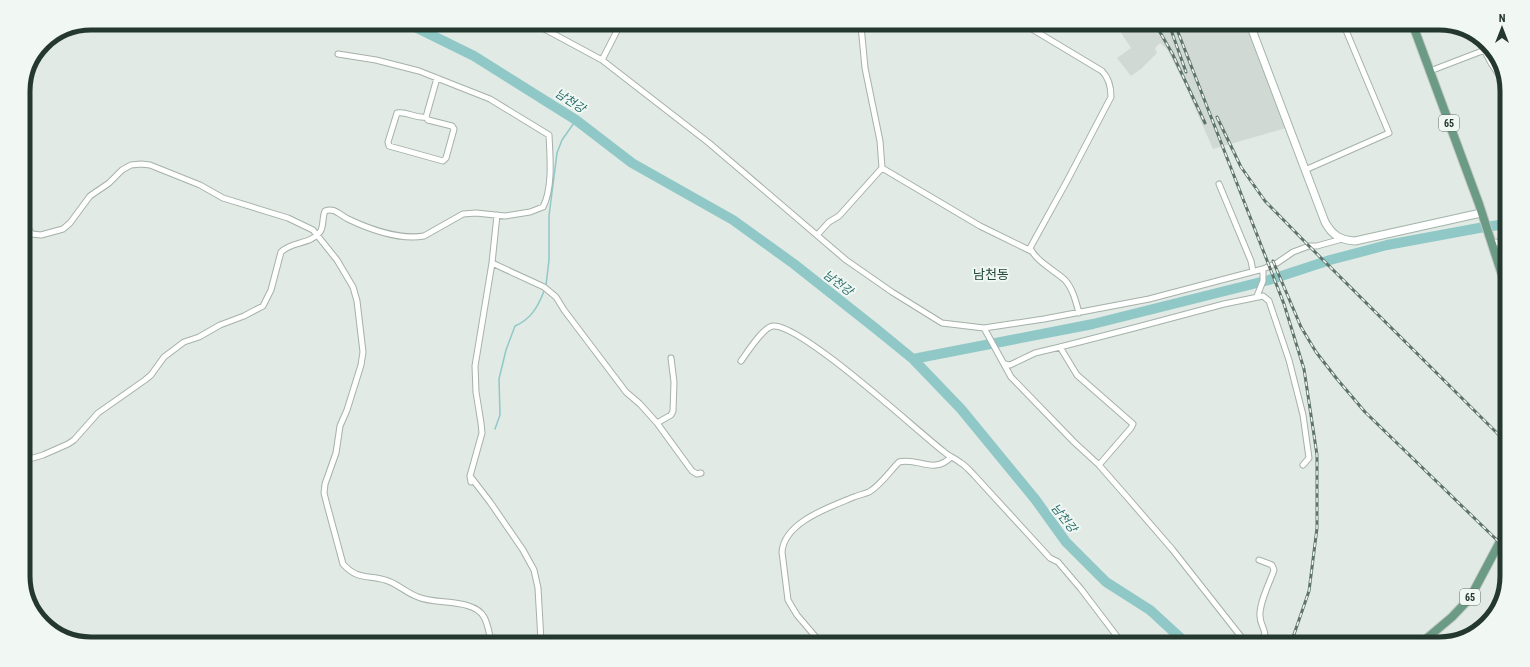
<svg xmlns="http://www.w3.org/2000/svg" width="1530" height="667" font-family="'Roboto Condensed','Noto Sans KR',sans-serif">
<style>
.built{fill:#d0d9d3}
.lines{fill:none;stroke-linecap:round;stroke-linejoin:round}
.stream{stroke:#90c8c7;stroke-width:1.5}
.river{stroke:#90c8c7;stroke-width:10}
.minor-casing{stroke:#a5b1aa;stroke-width:7}
.tertiary-casing{stroke:#a5b1aa;stroke-width:8}
.secondary-casing{stroke:#a2b4aa;stroke-width:9}
.primary-casing{stroke:#c2c7c5;stroke-width:10}
.minor{stroke:#fff;stroke-width:5}
.tertiary{stroke:#fff;stroke-width:6}
.secondary{stroke:#fff;stroke-width:7}
.primary{stroke:#6b9a85;stroke-width:8}
.rail-casing{stroke:#5e746a;stroke-width:3}
.rail{stroke:#f1f7f3;stroke-width:1.5;stroke-dasharray:4.5;stroke-linecap:butt}
.labels{text-anchor:middle;stroke-width:4;stroke-linejoin:round;paint-order:stroke}
.shield{fill:#f1f7f3;stroke:#62716a;stroke-width:1}
.shield-label{font-size:10px;font-weight:bold;fill:#24382f}
.water-label{font-size:12px;font-style:italic;fill:#266c6b;stroke:#f1f7f3}
.quarter-label{font-size:13px;fill:#224838;stroke:#f1f7f3}
.rim{fill:none;stroke:#24382f;stroke-width:5}
</style>
<rect width="100%" height="100%" fill="#e1eae4"/>
<path class="built" d="M1119,27H1247L1286,128L1213,149L1184,83L1167,49L1160,43L1155,48L1157,53L1141,69L1131,76L1117,58L1131,48L1118,28Z"/>
<g class="lines">
<path class="stream" d="M546,285L549,260V216L557,153L562,140L576,120
M495,429L500,415L499,379L506,350L515,326C531,319 538,307 544,291"/>
<path class="river" d="M409,24L474,56L576,120L632,163L733,220L794,264L875,328L913,359L961,409L1035,499L1066,542L1106,582L1150,610L1186,643
M913,359L1093,324L1269,280L1330,260L1387,245L1479,228L1506,224"/>
<defs>
<path id="minor" d="M537,25L602,60L709,143L846,260L892,292L942,323L984,328L1044,319L1149,299L1263,269L1277,263L1293,252L1309,246H1317L1342,239
M861,26L865,68L880,141L882,168
M1027,26L1102,71C1109,78 1111,87 1111,97L1067,181L1030,248C1037,262 1054,270 1065,280C1073,289 1076,302 1079,313
M1479,40L1491,63L1507,87
M602,60L620,25
M1430,71L1490,48
M426,117C416,119 407,111 397,113L388,142L389,146L443,161L446,158L454,129L452,126L428,120L426,117L437,78
M1305,170L1389,133L1345,28
M1219,184L1251,261L1253,271
M23,221L32,234L41,235L63,229L70,223L90,196L109,183L122,170L131,165L141,164L150,165L200,185L223,198L288,218L313,230L337,260L353,287L357,301L363,352L361,365L347,410L340,426L336,453L325,484L324,493L326,501L343,564C357,580 368,575 385,580C397,583 406,593 418,597C435,605 474,598 484,617C488,624 489,633 491,641
M818,234L829,222L839,216L882,168L980,226L1031,251
M492,263L544,287L556,297L564,310L626,392L640,404L657,423L692,471L697,474L701,473
M1257,296L1263,281V269
M984,328L1011,377L1074,442L1099,465L1127,497L1172,549L1246,643
M1060,347L1077,375L1133,424L1131,428L1099,465
M741,361C747,353 763,327 773,326C800,323 916,430 943,451C948,456 955,458 961,463C966,466 970,471 974,475L1050,558L1058,562L1081,589L1122,643
M1005,364L1010,365L1035,353L1060,347L1134,328L1224,304L1263,296L1269,301L1289,360L1303,415L1309,458L1303,465
M657,423L671,415L673,411L674,382L671,358
M23,461L43,455L68,444L74,440L98,413L145,380L151,375L164,357L184,342L199,337L220,325L244,316L263,306L271,290L281,252C292,241 310,245 320,232C324,227 322,217 325,211C334,207 340,215 348,219C369,229 400,240 424,236L463,214L476,213L505,216L530,212L543,207C553,188 550,156 549,135L490,99L419,71L376,60L338,54
M470,476L490,502L523,550L534,570L538,588L541,641
M471,482L470,476L482,433L481,423L476,392L475,366L492,263L497,215
M1259,560L1272,565L1274,570C1270,582 1259,603 1260,616C1260,628 1269,629 1262,643
M820,642L797,615L788,600L782,552C784,522 830,507 854,497C859,495 864,494 869,492C881,485 890,471 899,462C918,457 934,475 951,457"/>
<path id="tertiary" d="M1491,243L1505,242"/>
<path id="secondary" d="M1251,27L1325,222C1332,235 1340,240 1355,241L1481,213"/>
<path id="primary" d="M1414,28L1479,204L1505,284
M1420,644L1452,617L1470,598L1503,536"/>
</defs>
<use href="#minor" class="minor-casing"/>
<use href="#tertiary" class="tertiary-casing"/>
<use href="#secondary" class="secondary-casing"/>
<use href="#primary" class="primary-casing"/>
<use href="#minor" class="minor"/>
<use href="#tertiary" class="tertiary"/>
<use href="#secondary" class="secondary"/>
<use href="#primary" class="primary"/>
<defs>
<path id="rail" d="M1157,27L1172,53L1205,123
M1170,27L1186,72
M1176,27L1284,304L1304,369L1317,455V528L1309,591L1291,643
M1217,117L1241,167L1265,201L1309,246L1503,439
M1273,261L1301,327L1316,352L1337,379L1365,412L1502,545"/>
</defs>
<use href="#rail" class="rail-casing"/>
<use href="#rail" class="rail"/>
</g>
<g class="labels">
<g class="shield">
<rect x="1439" y="115" width="20" height="16" rx="3"/>
<rect x="1460" y="589" width="20" height="16" rx="3"/>
</g>
<g class="shield-label">
<text x="1449" y="127">65</text>
<text x="1470" y="601">65</text>
</g>
<g class="water-label">
<text transform="translate(570 101) rotate(33)" y="4">남천강</text>
<text transform="translate(838 283) rotate(37)" y="4">남천강</text>
<text transform="translate(1064 518) rotate(51)" y="4">남천강</text>
</g>
<g class="quarter-label">
<text x="991" y="279">남천동</text>
</g>
</g>
<path d="M0 0H1530V667H0ZM91 30H1439A61 61 0 0 1 1500 91V576A61 61 0 0 1 1439 637H91A61 61 0 0 1 30 576V91A61 61 0 0 1 91 30Z" fill="#f1f7f3" fill-rule="evenodd"/>
<path class="rim" d="M91 30H1439A61 61 0 0 1 1500 91V576A61 61 0 0 1 1439 637H91A61 61 0 0 1 30 576V91A61 61 0 0 1 91 30Z"/>
<g transform="translate(1502 28)" stroke="#f1f7f3" stroke-width="3" paint-order="stroke">
<path d="M0-3L7 15L0 10L-7 15Z" fill="#24382f"/>
<text y="-6" font-size="11" font-weight="bold" text-anchor="middle" fill="#24382f">N</text>
</g>
</svg>
